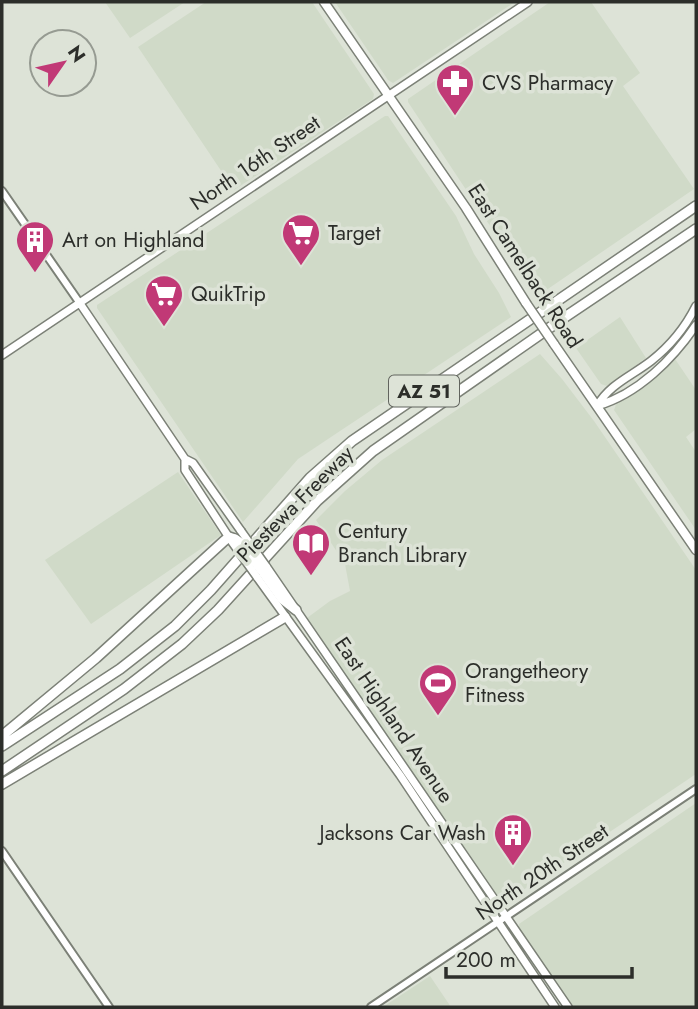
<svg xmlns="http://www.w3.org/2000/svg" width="698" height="1009" font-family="Jost,sans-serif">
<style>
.built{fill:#d0dac8}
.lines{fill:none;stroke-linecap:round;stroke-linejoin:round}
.tertiary-casing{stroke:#7c8177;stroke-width:10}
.secondary-casing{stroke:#7c8177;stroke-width:10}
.primary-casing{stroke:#7c8177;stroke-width:11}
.motorway-casing{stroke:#7c8177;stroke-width:12}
.tertiary{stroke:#fff;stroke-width:6}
.secondary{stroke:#fff;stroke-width:7}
.primary{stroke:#fff;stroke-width:8}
.motorway{stroke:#fff;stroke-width:9}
.secondary-bridge-casing{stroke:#7c8177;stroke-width:10;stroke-linecap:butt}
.primary-bridge-casing{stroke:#7c8177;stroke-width:11;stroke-linecap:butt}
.motorway-bridge-casing{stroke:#7c8177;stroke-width:12;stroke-linecap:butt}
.secondary-bridge{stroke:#fff;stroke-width:7}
.primary-bridge{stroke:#fff;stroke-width:8}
.motorway-bridge{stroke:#fff;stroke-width:9}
.labels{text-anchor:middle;stroke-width:7;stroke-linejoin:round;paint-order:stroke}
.shield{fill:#dde3d7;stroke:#61645e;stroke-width:2}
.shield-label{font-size:19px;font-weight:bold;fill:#2c2e2a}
.poi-label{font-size:21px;fill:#2c2e2a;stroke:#dde3d7;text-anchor:start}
.street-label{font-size:21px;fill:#2c2e2a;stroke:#dde3d7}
</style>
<rect width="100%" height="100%" fill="#dde3d7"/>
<path class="built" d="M105,2H185L130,38Z
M206,2H312L374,94L373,99L234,190L138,47Z
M335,2H515L393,83L388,80Z
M550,2H591L640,73L623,86L694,189L539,295L498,238L408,102V99Z
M385,116H388L456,216L474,254L499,293L511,317L298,459L243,522L97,308V305Z
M620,317L646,358L607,386L601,384L576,348Z
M540,354L562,379L594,421L696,570V774L507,901L498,898L307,618L330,601L350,591L345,564L316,520L345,491L382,460Z
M675,359L696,390V429L686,437L696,452V530L614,410L617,402Z
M178,472L221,535L91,624L45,560Z
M696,803V1007H573L519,928V924Z
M430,976L451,1007H383Z"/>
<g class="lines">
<defs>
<path id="tertiary" d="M2,191L79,302
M2,851L109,1007
M371,1007L696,789"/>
<path id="secondary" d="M79,302L185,459L193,463L241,531
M2,355L528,2
M597,406C610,384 630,377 651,361C670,346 685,328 696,306
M597,406C638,394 673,359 696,325
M185,459V470L230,539
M266,566L568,1007
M257,577L400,775L555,1007"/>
<path id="primary" d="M324,2L466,208L526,303
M554,344L696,550"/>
<path id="motorway" d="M262,571L282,599L296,610
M2,736L96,658L224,541L229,537L235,539
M2,746L120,669L175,626L211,590L310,478L352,441L696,206
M2,771L124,689L182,644L218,610L317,501L373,451L565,317L696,229
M2,784L285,617"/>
</defs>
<use href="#tertiary" class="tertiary-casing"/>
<use href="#secondary" class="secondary-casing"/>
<use href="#primary" class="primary-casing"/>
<use href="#motorway" class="motorway-casing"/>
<use href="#tertiary" class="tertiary"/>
<use href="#secondary" class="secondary"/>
<use href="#primary" class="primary"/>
<use href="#motorway" class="motorway"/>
<defs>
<path id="secondary-bridge" d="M241,531L266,566
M232,542L257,577"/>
<path id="primary-bridge" d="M526,303L554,344"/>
<path id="motorway-bridge" d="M235,539L242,544L262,571"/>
</defs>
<use href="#secondary-bridge" class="secondary-bridge-casing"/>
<use href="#primary-bridge" class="primary-bridge-casing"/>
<use href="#motorway-bridge" class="motorway-bridge-casing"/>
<use href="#secondary-bridge" class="secondary-bridge"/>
<use href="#primary-bridge" class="primary-bridge"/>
<use href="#motorway-bridge" class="motorway-bridge"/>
</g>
<defs>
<symbol id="pharmacy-pin" viewBox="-11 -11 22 30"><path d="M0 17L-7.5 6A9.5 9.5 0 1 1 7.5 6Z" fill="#c13976" stroke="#dde3d7"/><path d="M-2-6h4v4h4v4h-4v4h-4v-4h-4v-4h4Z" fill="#fff"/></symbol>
<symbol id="supermarket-pin" viewBox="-11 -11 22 30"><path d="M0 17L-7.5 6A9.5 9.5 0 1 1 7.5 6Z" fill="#c13976" stroke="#dde3d7"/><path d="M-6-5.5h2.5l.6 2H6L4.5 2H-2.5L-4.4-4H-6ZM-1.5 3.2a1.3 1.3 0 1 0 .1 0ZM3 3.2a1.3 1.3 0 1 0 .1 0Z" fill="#fff"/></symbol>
<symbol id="building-pin" viewBox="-11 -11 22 30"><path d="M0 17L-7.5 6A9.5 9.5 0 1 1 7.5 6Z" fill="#c13976" stroke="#dde3d7"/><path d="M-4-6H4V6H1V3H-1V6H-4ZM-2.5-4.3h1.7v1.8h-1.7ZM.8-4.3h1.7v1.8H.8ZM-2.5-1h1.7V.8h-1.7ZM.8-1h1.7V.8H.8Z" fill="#fff"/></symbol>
<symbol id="library-pin" viewBox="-11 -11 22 30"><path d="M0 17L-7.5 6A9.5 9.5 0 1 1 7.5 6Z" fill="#c13976" stroke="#dde3d7"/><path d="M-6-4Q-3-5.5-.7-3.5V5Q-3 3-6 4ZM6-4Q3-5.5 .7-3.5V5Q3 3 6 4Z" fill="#fff"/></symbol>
<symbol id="stadium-pin" viewBox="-11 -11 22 30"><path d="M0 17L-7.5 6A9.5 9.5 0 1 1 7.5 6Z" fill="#c13976" stroke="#dde3d7"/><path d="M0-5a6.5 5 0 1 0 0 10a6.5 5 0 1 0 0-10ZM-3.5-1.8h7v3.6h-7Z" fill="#fff"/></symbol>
</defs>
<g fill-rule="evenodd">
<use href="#pharmacy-pin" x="433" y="61" width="44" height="60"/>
<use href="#supermarket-pin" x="279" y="211" width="44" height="60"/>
<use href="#building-pin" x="13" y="218" width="44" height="60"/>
<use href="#supermarket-pin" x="142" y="272" width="44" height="60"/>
<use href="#library-pin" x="289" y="521" width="44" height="60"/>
<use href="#stadium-pin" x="416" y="661" width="44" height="60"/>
<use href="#building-pin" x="491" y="811" width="44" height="60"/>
</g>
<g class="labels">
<rect class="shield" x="389" y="375.5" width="70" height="31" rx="5"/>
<g class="shield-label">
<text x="424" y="398">AZ 51</text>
</g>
<g class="poi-label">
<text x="482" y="90">CVS Pharmacy</text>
<text x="328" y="240">Target</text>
<text x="62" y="247">Art on Highland</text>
<text x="191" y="301">QuikTrip</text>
<text x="338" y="538">Century<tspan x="338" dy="24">Branch Library</tspan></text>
<text x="465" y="678">Orangetheory<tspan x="465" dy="24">Fitness</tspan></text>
<text x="486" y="840" text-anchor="end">Jacksons Car Wash</text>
</g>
<g class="street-label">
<text transform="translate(255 163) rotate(-34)" y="7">North 16th Street</text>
<text transform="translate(525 266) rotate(57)" y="7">East Camelback Road</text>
<text transform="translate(295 504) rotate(-45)" y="7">Piestewa Freeway</text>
<text transform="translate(394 720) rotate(56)" y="7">East Highland Avenue</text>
<text transform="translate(542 872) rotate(-34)" y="7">North 20th Street</text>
</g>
</g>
<rect width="698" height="1009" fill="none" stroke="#2c2e2a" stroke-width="7"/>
<g transform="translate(63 63) rotate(56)"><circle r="33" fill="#dde3d7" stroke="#969b92" stroke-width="2"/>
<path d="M0-5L12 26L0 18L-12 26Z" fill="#c13976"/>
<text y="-10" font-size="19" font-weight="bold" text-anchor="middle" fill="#2c2e2a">N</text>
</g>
<path d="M446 967v10h186v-10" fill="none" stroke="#2c2e2a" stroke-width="3.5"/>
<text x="456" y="967" font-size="21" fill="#2c2e2a" stroke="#dde3d7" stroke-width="5" paint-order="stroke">200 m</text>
</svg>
